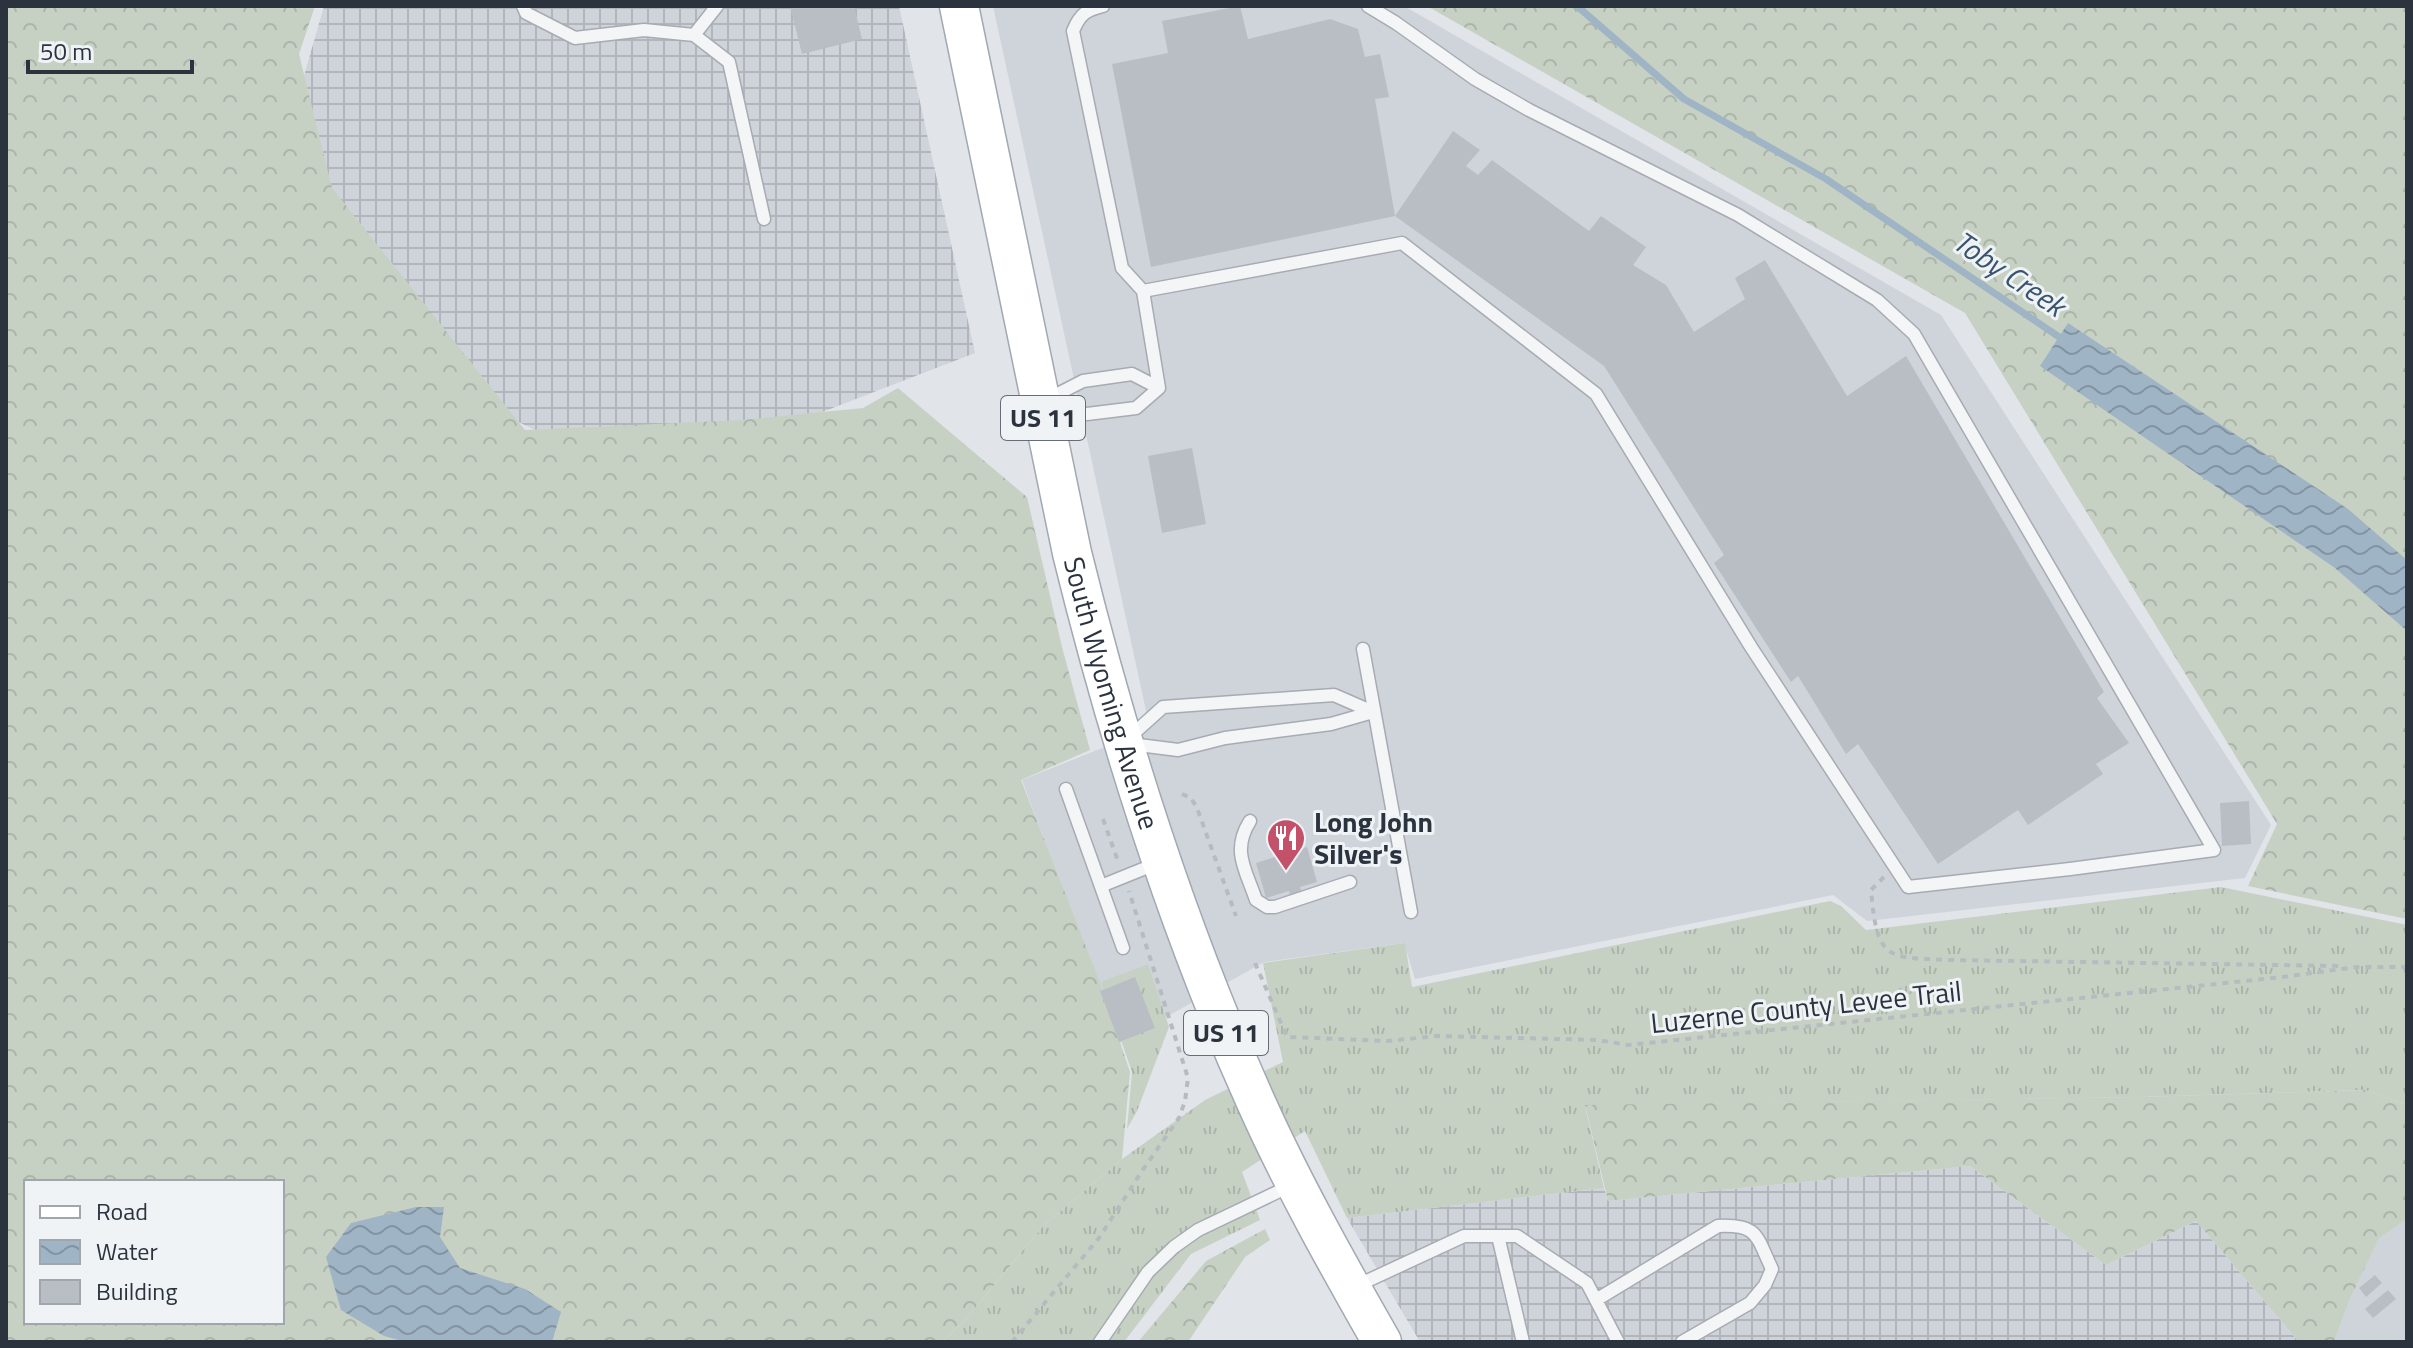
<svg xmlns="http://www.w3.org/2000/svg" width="2413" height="1348" font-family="'Titillium Web',sans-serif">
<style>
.built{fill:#cfd4da}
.industrial{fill:url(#industrial-grid)}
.grass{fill:url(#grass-tufts)}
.forest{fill:url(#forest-crowns);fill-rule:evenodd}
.water{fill:url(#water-waves)}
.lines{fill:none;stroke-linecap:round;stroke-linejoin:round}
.stream{stroke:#9fb4c5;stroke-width:7}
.building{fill:#b9bec5}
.service-casing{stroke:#a7abb2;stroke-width:15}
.primary-casing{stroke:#a1a9b3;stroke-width:41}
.path{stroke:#b7bbc0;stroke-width:4;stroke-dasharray:6 6;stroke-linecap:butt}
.service{stroke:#f3f5f7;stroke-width:12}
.primary{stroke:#fff;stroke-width:38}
.labels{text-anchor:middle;stroke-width:6;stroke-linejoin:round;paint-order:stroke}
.shield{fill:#f0f3f6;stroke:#666d76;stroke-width:2}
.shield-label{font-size:26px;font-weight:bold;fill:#2b333f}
.street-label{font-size:28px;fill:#2b333f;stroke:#f0f3f6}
.poi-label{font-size:28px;font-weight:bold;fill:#2b333f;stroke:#f0f3f6;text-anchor:start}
.water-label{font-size:30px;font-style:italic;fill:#38546f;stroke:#f0f3f6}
</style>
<defs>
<pattern id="industrial-grid" width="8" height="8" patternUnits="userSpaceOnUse" patternTransform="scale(2)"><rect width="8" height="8" fill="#cfd4da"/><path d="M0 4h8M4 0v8" fill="none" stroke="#b2b6bc"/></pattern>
<pattern id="grass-tufts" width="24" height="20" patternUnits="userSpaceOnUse" patternTransform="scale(2)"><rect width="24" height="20" fill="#c7d1c3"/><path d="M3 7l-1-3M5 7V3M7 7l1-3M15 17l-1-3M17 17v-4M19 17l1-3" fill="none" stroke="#abb4a9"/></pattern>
<pattern id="forest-crowns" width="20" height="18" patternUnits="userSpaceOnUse" patternTransform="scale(2)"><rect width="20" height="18" fill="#c7d1c3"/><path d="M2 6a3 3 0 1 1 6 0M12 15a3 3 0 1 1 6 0" fill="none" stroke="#abb4a9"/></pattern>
<pattern id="water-waves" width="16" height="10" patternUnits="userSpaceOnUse" patternTransform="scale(2)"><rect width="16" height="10" fill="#9fb4c5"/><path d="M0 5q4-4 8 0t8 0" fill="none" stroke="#8293a1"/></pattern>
</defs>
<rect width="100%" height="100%" fill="#e1e4e8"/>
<path class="built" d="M993,6H1404L1941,315L2271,825L2245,878L1867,921L1833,895L1415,979L1404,943L1264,962L1120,1043L1022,780L1150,729Z
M2407,1219V1342H2334L2350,1299L2379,1237Z"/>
<path class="industrial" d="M324,6H899L975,353L786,426L554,439L433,381L271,191Z
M1970,1166L2106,1265L2196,1221L2299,1342H1420L1347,1218L1604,1188L1608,1201Z"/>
<path class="grass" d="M2221,887L2407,925V1105L2365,1090L2139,1097L1585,1106L1604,1188L1347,1218L1305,1131L1242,1172L1260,1220L1191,1254L1124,1342H942L966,1319L1043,1226L1122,1159L1205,1100L1283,1062L1263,963L1405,943L1412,987L1830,901L1841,906L1866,930Z
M1148,964L1169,1027L1137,1111L1127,1129L1132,1072L1101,982Z"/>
<path class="forest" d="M6,6H315L299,54L332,188L525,430L742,420L863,408L898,388L1027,497L1062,647L1090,750L1021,780L1099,980L1130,1072L1122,1159L1043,1226L966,1319L942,1342H6ZM26,1182H282V1322H26Z
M1427,6H2407V919L2248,886L2277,824L1965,313Z
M2365,1090L2407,1105V1219L2379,1238L2350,1299L2334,1342H2299L2196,1221L2106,1265L1970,1166L1608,1201L1585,1105L2139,1097Z
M1265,1229L1270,1240L1245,1257L1188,1342H1138L1206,1261Z"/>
<path class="water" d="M2068,323L2348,509L2407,560V631L2335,568L2040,366Z
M416,1207H444L440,1237L460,1268L525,1289L561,1312L552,1342H406L384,1336L341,1310L326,1257L351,1223Z"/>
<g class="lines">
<path class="stream" d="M1577,6L1684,99L1826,179L2065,341"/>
</g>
<path class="building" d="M790,6H854L862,39L802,54Z
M1240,6L1248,39L1330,19L1358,29L1365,57L1380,54L1389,97L1375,99L1395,216L1453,131L1480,150L1466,166L1478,175L1492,160L1589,231L1601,216L1646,247L1633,265L1666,285L1694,332L1745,299L1735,278L1765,260L1847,396L1906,356L2104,692L2097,698L2129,743L2096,764L2103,774L2028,825L2018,810L1938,864L1858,744L1846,754L1798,676L1791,682L1714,563L1724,555L1604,366L1395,216L1151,267L1112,64L1168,53L1162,21Z
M1192,448L1206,524L1162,533L1148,456Z
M2249,801L2251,844L2222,846L2220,803Z
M1307,847L1317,882L1300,887L1302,893L1290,897L1289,891L1266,898L1256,863Z
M1135,977L1155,1028L1119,1042L1100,991Z
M2375,1275L2382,1283L2366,1297L2359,1288Z
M2388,1290L2396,1299L2373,1318L2365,1309Z"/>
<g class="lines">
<defs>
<path id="service" d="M523,6L526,13L575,38L644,30L694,35L729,62L764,219
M1103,6C1086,10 1080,14 1073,31L1122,268L1143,291L1159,388
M694,35L717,6
M1143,291L1402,243L1596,394L1751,647L1908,887L2070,869L2214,850L1914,334L1877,300L1738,215L1529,110L1475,79L1396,23L1368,6
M1046,400L1083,381L1132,374L1159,388
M1047,405L1087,414L1136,408L1159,388
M1363,649L1411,912
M1334,695L1373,712L1331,724L1225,738L1178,750L1123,743L1163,707Z
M1066,789L1123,948
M1250,821C1231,851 1246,870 1256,900L1267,907H1275L1350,882
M1101,886L1158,863
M1498,1236H1517L1587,1283L1618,1342
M1354,1287L1464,1236H1498L1523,1342
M1596,1300L1718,1226C1759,1224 1756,1236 1772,1269L1765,1285L1750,1303L1682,1342
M1100,1342L1148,1272L1174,1247L1198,1230L1292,1185"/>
<g id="primary">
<path id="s1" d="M959,6L1072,553C1118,740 1176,924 1255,1100C1292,1183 1337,1263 1382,1342"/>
</g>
</defs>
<use href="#service" class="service-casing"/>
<use href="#primary" class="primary-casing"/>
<path class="path" d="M1182,794L1191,798L1197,808L1236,916
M1103,819L1119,864
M1884,877L1871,890C1877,959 1885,958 1949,960L2342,966
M1255,963L1287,1037L1388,1041L1437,1036L1598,1040L1628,1045L2283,977L2356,967H2407
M1012,1342L1099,1238L1142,1171L1179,1118L1185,1101L1188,1078L1129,891"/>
<use href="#service" class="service"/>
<use href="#primary" class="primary"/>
</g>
<defs>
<symbol id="restaurant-pin" viewBox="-11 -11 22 30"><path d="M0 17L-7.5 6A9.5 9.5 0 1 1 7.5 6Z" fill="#c25169" stroke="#f0f3f6"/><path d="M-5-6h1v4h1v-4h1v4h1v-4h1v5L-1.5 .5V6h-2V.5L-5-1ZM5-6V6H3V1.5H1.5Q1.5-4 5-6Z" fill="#fff"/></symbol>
</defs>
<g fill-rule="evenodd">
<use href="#restaurant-pin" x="1264" y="816" width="44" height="60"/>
</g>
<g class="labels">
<g class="shield">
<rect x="1001" y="396" width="84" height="44" rx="6"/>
<rect x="1184" y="1011" width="84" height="44" rx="6"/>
</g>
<g class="shield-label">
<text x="1043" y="427">US 11</text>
<text x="1226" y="1042">US 11</text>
</g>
<g class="street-label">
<text dy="10" stroke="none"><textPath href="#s1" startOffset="704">South Wyoming Avenue</textPath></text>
<text transform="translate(1806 1007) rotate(-6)" y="10">Luzerne County Levee Trail</text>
</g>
<g class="poi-label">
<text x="1314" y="832">Long John<tspan x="1314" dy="32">Silver's</tspan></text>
</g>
<g class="water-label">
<text transform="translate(2009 274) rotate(34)" y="10">Toby Creek</text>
</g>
</g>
<rect width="2413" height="1348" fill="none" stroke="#2b333f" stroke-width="16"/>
<rect x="24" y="1180" width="260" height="144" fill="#f0f3f6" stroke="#a1a6ad" stroke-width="2"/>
<rect x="40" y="1206" width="40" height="12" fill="#ffffff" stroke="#a1a6ad" stroke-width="2"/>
<text x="96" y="1220" font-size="24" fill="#2b333f">Road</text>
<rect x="40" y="1240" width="40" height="24" fill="url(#water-waves)" stroke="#a1a6ad" stroke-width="2"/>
<text x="96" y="1260" font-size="24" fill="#2b333f">Water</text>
<rect x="40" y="1280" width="40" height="24" fill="#b9bec5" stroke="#a1a6ad" stroke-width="2"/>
<text x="96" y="1300" font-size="24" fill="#2b333f">Building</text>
<path d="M28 60v12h164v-12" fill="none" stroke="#2b333f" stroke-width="4"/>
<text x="40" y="60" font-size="24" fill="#2b333f" stroke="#f0f3f6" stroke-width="6" paint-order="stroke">50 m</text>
</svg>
